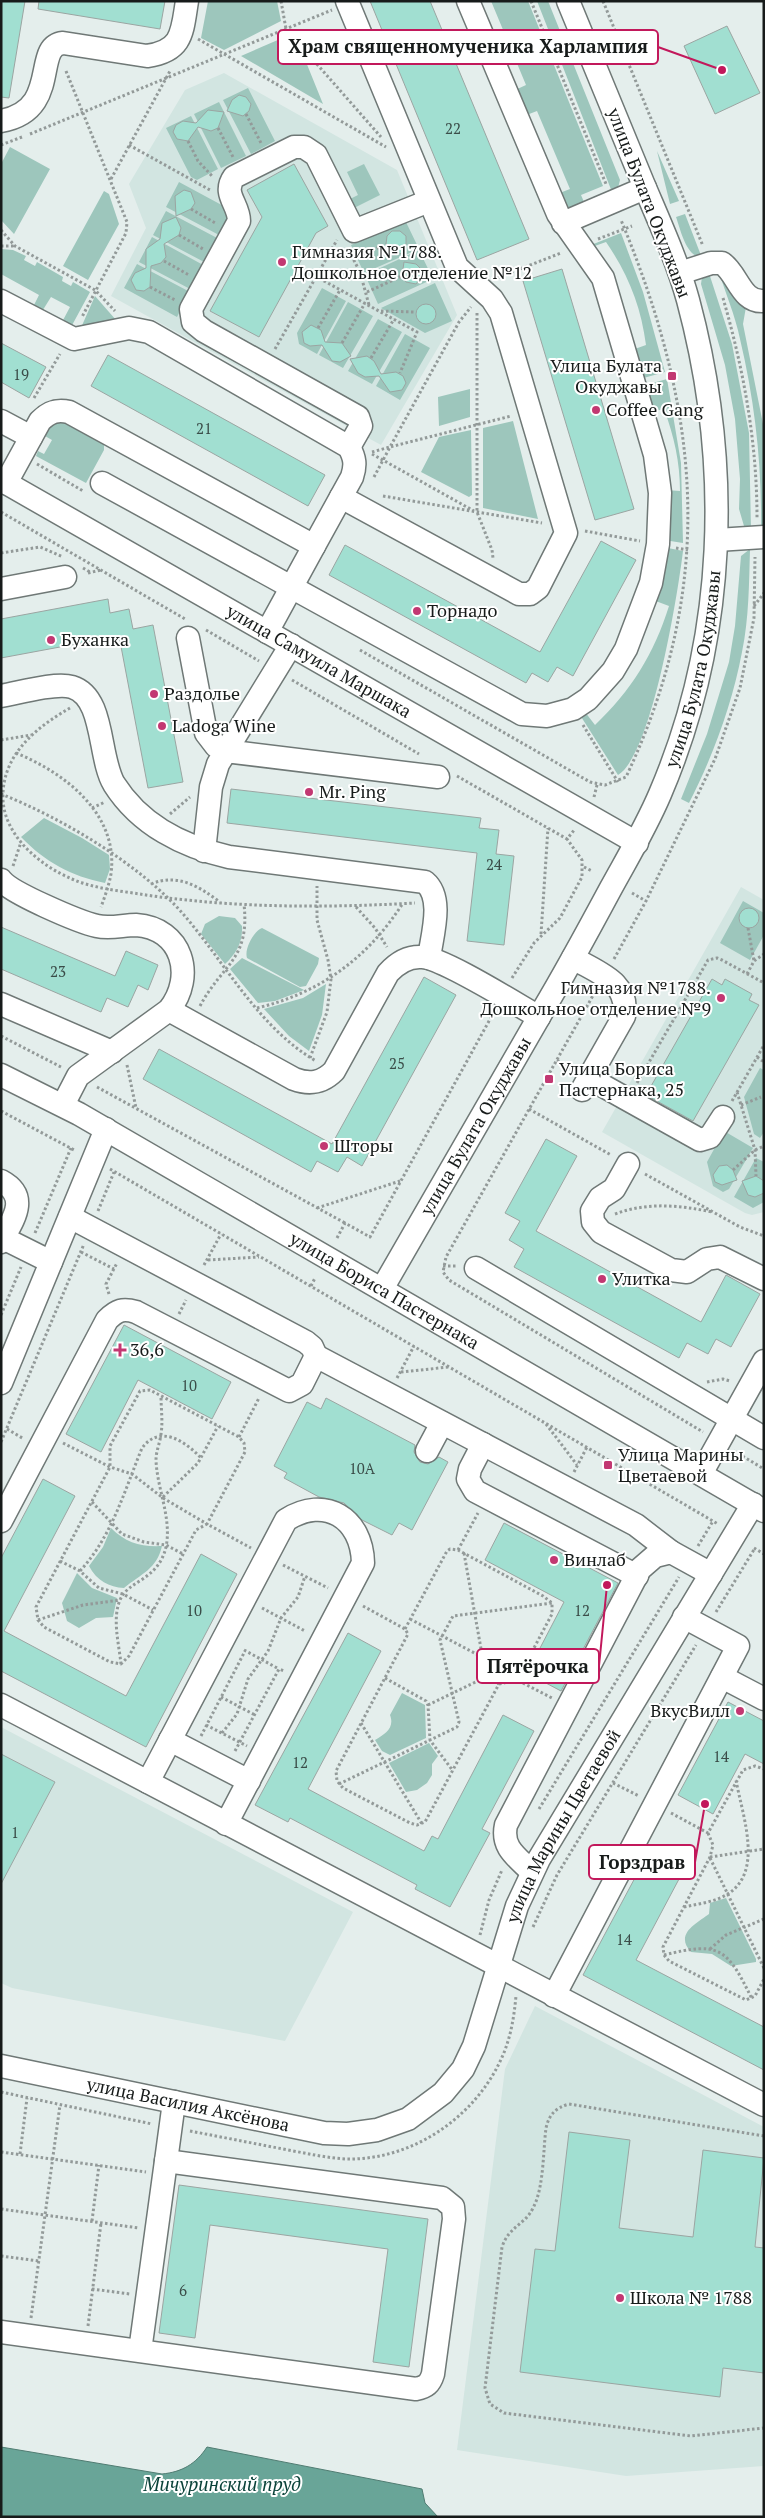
<svg xmlns="http://www.w3.org/2000/svg" width="765" height="2518" font-family="'PT Serif',serif">
<style>
.built{fill:#d2e5e1}
.green{fill:#9dc6bc}
.water{fill:#69a598;stroke:#507c72}
.building{fill:#a1dfd1;stroke:#9ba5a2}
.lines{fill:none;stroke-linecap:round;stroke-linejoin:round}
.minor-casing{stroke:#6f7876;stroke-width:25}
.path{stroke:#939a99;stroke-width:3;stroke-dasharray:2.5 2.5;stroke-linecap:butt}
.minor{stroke:#fff;stroke-width:22}
.poi-dot{fill:#c23872;stroke:#fff;stroke-width:2}
.labels{text-anchor:middle;stroke-width:4;stroke-linejoin:round;paint-order:stroke}
.number-label{font-size:15px;fill:#3a4c48}
.street-label{font-size:18px;fill:#171b1a;stroke:#fff}
.poi-label{font-size:18px;fill:#171b1a;stroke:#fff;text-anchor:start}
.water-label{font-size:19px;font-style:italic;fill:#0a4239;stroke:#fff}
.leader{fill:none;stroke:#c2185b;stroke-width:2}
.callout-dot{fill:#c2185b;stroke:#fff;stroke-width:2}
.callout{fill:#fff;stroke:#c2185b;stroke-width:2}
.callout-label{font-size:19px;text-anchor:middle;font-weight:bold;fill:#171b1a}
</style>
<rect width="100%" height="100%" fill="#e4eeec"/>
<path class="built" d="M224,73L397,170L457,315L381,445L111,296L146,228L129,184L185,90Z
M741,887L764,900V1212L752,1215L745,1213L602,1132Z
M1,1727L353,1912L285,2041L12,1988L1,1983Z
M535,2006L764,2127V2466L626,2476L457,2450L505,2069Z"/>
<path class="green" d="M208,1H277L281,21L224,50L201,38Z
M491,1H528L603,186L581,195L584,202L569,208H566L557,194L570,189L537,111L524,116L513,91L526,85Z
M537,1H548L620,180L618,188L612,192Z
M287,36L306,62L323,104L241,56Z
M248,88L275,141L251,154L223,100Z
M219,102L246,156L221,168L194,114Z
M191,116L218,169L197,180L191,177L166,128Z
M10,147L50,169L14,234L1,220V164Z
M657,151L679,201L670,204Z
M364,164L380,195L350,210L346,201L358,195L347,172Z
M179,182L229,209L230,215L219,235L166,207Z
M104,191L109,194L119,224L88,280L63,266Z
M166,211L219,239L206,263L153,235Z
M685,214L702,258C686,256 681,231 676,217Z
M405,220L419,249L364,273L351,245Z
M621,233L643,292L665,372L640,379L632,350L646,345C641,306 628,274 606,242L592,247L591,245Z
M152,237L205,266L192,290L139,262Z
M1,249L13,250L26,256L24,260L35,266L37,262L63,277L62,281L71,286L73,282L90,292L70,329L61,324L70,307L51,297L41,313L32,309L39,295L1,274Z
M419,250L433,279L378,304L365,275Z
M137,264L190,292L177,317L124,288Z
M718,269L746,307L743,324L764,429V528L761,530C762,465 755,402 740,339C735,315 725,292 718,269Z
M708,270L732,344L749,433L751,530L744,526L739,509L740,479L735,419L725,365L701,284L702,277Z
M435,283L452,321L425,333L381,308Z
M322,288L346,301L317,354L299,344L297,333Z
M95,296L116,320L80,330Z
M348,302L373,316L343,368L319,355Z
M378,319L402,332L372,384L348,371Z
M405,334L430,348L400,400L376,386Z
M667,379L681,463L683,543L664,540L666,490L680,491C680,462 674,436 664,409L651,412L642,386Z
M470,389V417L439,426L438,397Z
M57,417L104,442V450L86,483L36,456L38,451L44,454L52,440L45,436Z
M513,421L538,519L483,508V428Z
M471,430L472,495L469,497L421,472L439,437Z
M663,547L683,551C678,593 652,755 618,775L580,715L585,712L595,725C631,691 654,654 669,606L653,600Z
M750,549C749,583 749,618 742,652C732,705 713,756 689,803L681,799L707,734L729,662L735,626L741,556Z
M44,818L82,838L109,855L110,869L105,883C71,876 45,862 21,837Z
M743,901L764,913V935L750,960L720,943Z
M219,916L235,918L242,926C243,942 236,954 225,964L201,934L205,924Z
M262,928L319,958L318,964L306,986L300,987L247,958C244,949 254,931 262,928Z
M242,958L304,990L275,1001L258,1003L230,969Z
M326,984L322,1015L309,1051L289,1036L264,1009L303,998Z
M760,1068L764,1070V1132L760,1138L754,1134L744,1097Z
M724,1131L753,1148L729,1189L723,1192L713,1186L707,1162Z
M756,1158L764,1162V1202L753,1208L734,1197Z
M111,1528C126,1543 141,1547 162,1546C157,1569 141,1574 124,1588C109,1587 97,1581 89,1566L103,1547Z
M77,1573L92,1588L117,1598L113,1617L96,1618L79,1628L67,1621L62,1603Z
M402,1693L425,1705L426,1738L390,1755L382,1751L375,1740C385,1734 395,1728 390,1715Z
M429,1743L438,1756L432,1764V1775L427,1783L417,1790L406,1792L389,1763Z
M726,1898L756,1959V1962L731,1966L712,1954L691,1952C674,1934 697,1923 709,1914L710,1903Z"/>
<path class="water" d="M1,2447L162,2474C182,2472 196,2464 207,2447L422,2489L425,2503L438,2517H1Z"/>
<path class="building" d="M1,1H25L9,98L1,97Z
M39,1H165L160,29L38,9Z
M370,1H430L529,239L477,260Z
M727,26L760,93L715,114L684,46Z
M239,95L246,97L251,104L249,111L243,116L227,111L232,100Z
M208,110L224,112L218,128L211,131L198,127L188,141L177,139L173,132L176,125L183,121L196,123Z
M294,164L328,226L316,233L259,337L210,311L262,217L247,190Z
M184,190L191,192L195,203L191,209L176,216L175,196Z
M176,217L181,228L179,235L164,244L166,257L161,263L151,266L150,287L144,291L136,290L131,280L135,273L146,268V249L160,239L162,223Z
M392,231H400L406,236V244L402,254L391,250L386,244L387,236Z
M404,262L416,264L421,269L422,276L416,284L406,282L402,276Z
M562,269L634,509L595,520L523,281Z
M416 314a10 10 0 1 1 20 0a10 10 0 1 1-20 0Z
M311,325L321,330L325,342L342,343L351,356L340,362L332,361L322,345L310,346L304,343L302,332Z
M1,343L46,367L29,398L1,382Z
M108,355L325,475L308,506L91,386Z
M367,356L374,361L381,374L396,372L403,376L406,383L402,390L390,392L379,376L365,377L358,373L350,359Z
M601,541L636,560L573,676L557,667L548,682L532,673L526,683L329,575L345,545L540,652Z
M108,599L110,613L129,609L133,629L153,625L183,782L148,788L119,636L1,658V619Z
M231,789L481,818L479,828L499,830L496,854L514,856L504,945L467,941L477,853L227,823Z
M739 918a10 10 0 1 1 20 0a10 10 0 1 1-20 0Z
M1,927L115,976L126,951L158,965L148,990L138,985L128,1007L107,998L101,1012L1,969Z
M424,977L456,995L362,1166L347,1157L338,1172L317,1161L311,1172L143,1079L159,1049L332,1144Z
M712,979L722,985L725,979L752,994L749,1000L759,1005L693,1121L646,1095Z
M546,1139L577,1156L536,1231L701,1322L726,1275L760,1294L731,1347L716,1339L708,1354L687,1343L679,1358L514,1267L524,1249L509,1240L520,1221L505,1213Z
M727,1165L733,1170L737,1180L722,1185L715,1182L713,1175L719,1166Z
M756,1176L764,1181V1193L755,1197L748,1195L742,1181Z
M124,1325L231,1382L212,1419L138,1380L101,1452L66,1434Z
M326,1398L415,1445L414,1452L420,1462L428,1464L439,1457L448,1462L412,1530L399,1523L392,1535L362,1520L344,1503L319,1497L284,1478L287,1473L274,1466L307,1402L321,1409Z
M43,1479L75,1496L4,1631L126,1696L201,1554L237,1574L146,1747L1,1671V1558Z
M504,1523L618,1583L561,1691L527,1673L564,1602L485,1560Z
M348,1633L381,1651L308,1789L424,1851L432,1836L438,1839L503,1715L534,1731L482,1829L490,1833L450,1907L415,1889L417,1885L290,1818L288,1822L255,1805Z
M728,1702L764,1721V1764L745,1754L713,1814L678,1795Z
M1,1754L55,1782L1,1884Z
M652,1846L687,1864L636,1960L764,2027V2070L583,1975Z
M569,2132L630,2140L619,2228L693,2237L703,2150L764,2158L755,2247L764,2248V2373L723,2368L720,2397L520,2372L535,2249L555,2251Z
M179,2185L428,2219L409,2367L373,2362L388,2249L210,2225L195,2338L159,2333Z"/>
<g class="lines">
<defs>
<g id="minor">
<path d="M1,121C62,110 32,46 63,43L147,56C183,51 182,32 187,1"/>
<path d="M563,223L645,188"/>
<path d="M680,273L711,263H722C738,274 741,303 764,301"/>
<path d="M1,301L74,339L129,328L149,332L349,447C355,458 356,465 352,477L314,546"/>
<path d="M1,421L31,437"/>
<path d="M349,447L361,426L358,417L204,331L193,322L191,309L239,221C239,204 222,194 234,177L294,147H304L316,155L354,231L429,201"/>
<path id="s1" d="M1,480L637,843"/>
<path d="M6,483L40,421C49,412 57,409 69,412L314,546L267,632"/>
<path d="M102,483L522,714L547,716L573,709L588,699L613,671L626,649L651,583L658,544L660,493L655,455L603,278L558,214L468,1"/>
<path d="M341,497L519,594H530L538,588L566,533L501,313L492,299L457,267L347,1"/>
<path d="M717,540L764,537"/>
<path d="M1,589L65,577"/>
<path d="M188,638L206,733L216,746L225,751L438,777"/>
<path d="M1,696C19,693 55,682 72,687C105,697 98,757 114,784C140,825 184,847 229,857L425,882C444,898 432,935 429,958"/>
<path d="M204,851L211,787L218,764L291,645"/>
<path d="M1,880C11,893 79,922 97,926C110,929 123,925 136,925C182,928 196,976 169,1010L78,1076L63,1105"/>
<path d="M573,958C598,973 630,982 624,1016L582,1090"/>
<path d="M1,1004L112,1052"/>
<path d="M169,1010L294,1079C310,1085 322,1083 334,1071L388,973C397,963 408,956 422,957C443,958 516,1004 539,1017"/>
<path id="s2" d="M1,1075L79,1114L764,1511"/>
<path d="M589,1078L700,1140L710,1137L723,1117"/>
<path d="M628,1164L614,1189L600,1198L592,1211L593,1222L601,1232L671,1270L687,1272L707,1259L720,1257L764,1279"/>
<path d="M1,1181C31,1197 12,1221 1,1242"/>
<path d="M1,1237L51,1262"/>
<path d="M476,1268L764,1438"/>
<path id="s3" d="M382,1289C435,1196 490,1103 543,1010C567,970 589,929 611,888C628,857 646,827 660,794C727,638 732,464 688,300C677,260 659,221 643,183C618,122 593,62 568,1"/>
<path d="M316,1356L636,1525L671,1552"/>
<path d="M1,1383L106,1129"/>
<path d="M483,1444L470,1469L468,1479L475,1491L637,1576"/>
<path d="M427,1451L442,1423"/>
<path d="M701,1474L764,1361"/>
<path d="M1,1521L107,1320C117,1310 123,1308 136,1312L289,1391L302,1384L316,1356L312,1347L306,1342L70,1217"/>
<path d="M722,1677L764,1699"/>
<path d="M1,1705L764,2105"/>
<path d="M170,1740L249,1781"/>
<path d="M148,1782L286,1520C325,1495 362,1518 363,1563L226,1824"/>
<path d="M532,1872C517,1857 501,1848 506,1825L640,1569L655,1556L671,1552L711,1574"/>
<path d="M554,1996L738,1646L684,1617"/>
<path id="s4" d="M1,2066L324,2133L348,2134L377,2130L408,2119L443,2093L463,2069L474,2046L517,1906L539,1859L753,1504"/>
<path d="M166,2161L174,2102"/>
<path d="M1,2332L416,2389C426,2387 430,2384 433,2374L454,2219L453,2207L442,2198L166,2161L140,2351"/>
</g>
</defs>
<use href="#minor" class="minor-casing"/>
<path class="path" d="M281,1L286,29L381,137
M531,1L606,184
M603,1L703,246
M198,39L386,147
M66,71L127,222L126,233L82,317
M246,114L261,143
M218,128L233,157
M30,134L332,10
M188,141L198,161L212,176
M1,145L22,137
M129,145L210,190
M111,179L170,71
M191,209L217,224
M1,230L15,246L95,290L115,311
M179,235L203,249
M598,239L632,226
M1,246H14
M349,251L360,272L369,305
M354,259L386,244
M164,261L189,275
M315,276L417,332L400,373
M497,278L561,253
M150,287L175,300
M367,292L402,276
M723,298C744,371 757,443 757,518
M381,311L415,312
M477,313V512L492,550L493,558
M318,328L340,290
M342,343L365,303
M275,349L337,240
M371,358L394,319
M34,398L60,354
M372,452L390,447L459,322L471,307
M372,454L474,511
M37,464L83,491
M374,477L390,447L511,416
M383,496L542,523
M1,512L185,619
M585,531L640,541
M676,548L688,550
M1,553L40,547L63,557
M83,568L90,572
M88,573L101,570
M754,606L764,593
M206,630L259,661
M360,650L590,782L605,785L626,777C717,584 701,413 621,220
M292,680L419,754
M70,708C35,728 1,756 3,800C5,837 41,866 72,879C95,889 122,891 146,895C235,908 325,908 415,903
M583,725L618,782
M1,740L31,735
M16,753C65,773 119,814 111,874C109,885 105,896 101,907
M457,776L567,839
M1,794C62,818 141,865 184,915C226,964 259,1028 316,1061
M594,797L597,785
M92,808L105,802
M170,814L190,797
M13,866L21,842
M584,867L592,871
M151,884C178,873 198,886 220,902
M632,893L646,901
M356,907L375,928L387,947
M748,928L754,961
M541,934L548,828
M614,959L646,901L715,759L740,688L754,618L755,557
M747,974L754,961L764,954
M512,978L534,943L560,918L582,877V860L567,839L575,829
M595,992L446,1257L443,1272L449,1280L703,1432
M200,1006C223,963 250,960 244,904
M257,1008C320,993 368,958 403,903
M1,1036L61,1067
M757,1057L764,1062
M310,1058L327,1012L331,979L328,960L317,920V886
M557,1060L573,1069
M127,1065L136,1108
M637,1083L708,960L717,958L722,960L764,983
M97,1087L345,1223
M737,1092L755,1150L756,1176
M732,1101L764,1045
M741,1105L761,1097
M529,1109L611,1155
M1,1111L76,1151
M110,1169L718,1524
M733,1170L755,1150L764,1146
M645,1174L740,1227L764,1236
M317,1208L400,1181
M98,1211L114,1172
M615,1214C648,1202 678,1205 712,1212
M35,1233L71,1148
M337,1238L345,1223L370,1237L494,1012
M81,1252L114,1269
M208,1260L259,1257
M204,1265L221,1234
M443,1266H458
M311,1286L315,1278
M109,1294L106,1284L117,1263
M179,1314L186,1300
M1,1315L21,1267
M401,1372L449,1367
M397,1378L414,1346
M707,1382L723,1379L730,1381
M546,1424L577,1465
M7,1429L24,1439
M239,1437L259,1398
M1,1442L84,1244
M63,1443L110,1467L132,1474L163,1498L207,1524L245,1452L244,1443L239,1437L150,1390L140,1391L110,1446V1467L36,1607L38,1620L44,1627L110,1662L121,1664L129,1656L196,1530L207,1524L251,1548
M734,1451L764,1469
M574,1472L587,1447
M163,1497L198,1463L218,1426
M92,1502L122,1534L144,1542L166,1545L183,1554
M698,1546L713,1521
M754,1548L764,1554
M458,1550L478,1513
M464,1553L486,1677
M60,1561L80,1571L99,1588L123,1594L153,1610
M283,1565L328,1588
M80,1571C112,1536 124,1492 142,1448C160,1424 185,1441 201,1458
M363,1606L405,1629L408,1634L336,1771L337,1781L343,1788L410,1823L417,1825L425,1822L499,1684L486,1677
M262,1608L305,1631
M716,1612L755,1548
M410,1619L482,1657
M38,1620L83,1605L120,1600
M405,1629L447,1551L450,1549L458,1550L543,1596L552,1603V1614L517,1680
M244,1650L279,1669
M121,1664C119,1644 112,1619 120,1600C128,1580 158,1581 166,1547C172,1518 157,1489 156,1460C156,1451 160,1443 161,1434C163,1422 161,1409 161,1396
M385,1678L426,1701L428,1705L430,1740L453,1771
M499,1684L517,1680L552,1698
M221,1697L255,1715
M428,1705L486,1677
M361,1723L422,1824
M206,1725L247,1746
M222,1733L237,1714L248,1679L268,1651L281,1618L298,1597L305,1576
M201,1736L245,1651
M235,1751L279,1669L284,1671
M613,1783L639,1796
M339,1784L457,1727L459,1722L440,1640L453,1616L552,1603
M539,1809L679,1577
M671,1813L708,1833L743,1770L755,1766L764,1769
M708,1833L713,1845L710,1857L663,1947L664,1955L669,1961L746,2000L755,1996L764,1979
M710,1857L764,1849
M710,1858L764,1968
M684,1907C698,1904 714,1902 726,1895C765,1873 742,1815 736,1780
M533,1927L557,1875L696,1645
M480,1935L489,1900L502,1870
M710,1949L726,1935L764,1919
M664,1955C720,1941 727,1948 752,1999
M1,2092L152,2124
M190,2131C221,2137 252,2143 283,2149C305,2153 326,2158 347,2159C414,2160 477,2116 503,2055C511,2036 514,2017 516,1996
M764,2136L569,2104C555,2108 549,2115 546,2128C543,2151 544,2188 533,2208C525,2225 509,2226 502,2247L485,2388L490,2404L504,2413L691,2436L764,2428
M1,2152L146,2172
M20,2154L27,2098
M1,2209L139,2228
M92,2221L99,2165
M1,2256L39,2261
M92,2289L130,2294
M31,2318L60,2105
M88,2326L101,2223"/>
<use href="#minor" class="minor"/>
</g>
<g class="poi-dot">
<circle cx="282" cy="262" r="5"/>
<rect x="667" y="371" width="10" height="10" rx="2.5"/>
<circle cx="596" cy="410" r="5"/>
<circle cx="417" cy="611" r="5"/>
<circle cx="51" cy="640" r="5"/>
<circle cx="154" cy="694" r="5"/>
<circle cx="162" cy="726" r="5"/>
<circle cx="309" cy="792" r="5"/>
<circle cx="721" cy="998" r="5"/>
<rect x="544" y="1074" width="10" height="10" rx="2.5"/>
<circle cx="324" cy="1146" r="5"/>
<circle cx="602" cy="1279" r="5"/>
<path d="M117.5 1342.5h5v5h5v5h-5v5h-5v-5h-5v-5h5z"/>
<rect x="603" y="1460" width="10" height="10" rx="2.5"/>
<circle cx="554" cy="1560" r="5"/>
<circle cx="740" cy="1711" r="5"/>
<circle cx="620" cy="2298" r="5"/>
</g>
<g class="labels">
<g class="number-label">
<text x="453" y="134">22</text>
<text x="21" y="380">19</text>
<text x="204" y="434">21</text>
<text x="494" y="870">24</text>
<text x="58" y="977">23</text>
<text x="397" y="1069">25</text>
<text x="189" y="1391">10</text>
<text x="362" y="1474">10А</text>
<text x="194" y="1616">10</text>
<text x="582" y="1616">12</text>
<text x="721" y="1762">14</text>
<text x="300" y="1768">12</text>
<text x="15" y="1838">1</text>
<text x="624" y="1945">14</text>
<text x="183" y="2296">6</text>
</g>
<g class="street-label">
<text transform="translate(649 203) rotate(69)" y="6">улица Булата Окуджавы</text>
<text dy="6" stroke="none"><textPath href="#s1" startOffset="366">улица Самуила Маршака</textPath></text>
<text dy="6" stroke="none"><textPath href="#s3" startOffset="698">улица Булата Окуджавы</textPath></text>
<text dy="6" stroke="none"><textPath href="#s3" startOffset="188">улица Булата Окуджавы</textPath></text>
<text dy="6" stroke="none"><textPath href="#s2" startOffset="440">улица Бориса Пастернака</textPath></text>
<text dy="6" stroke="none"><textPath href="#s4" startOffset="755">улица Марины Цветаевой</textPath></text>
<text dy="6" stroke="none"><textPath href="#s4" startOffset="191">улица Василия Аксёнова</textPath></text>
</g>
<g class="poi-label">
<text x="292" y="258">Гимназия №1788.<tspan x="292" dy="21">Дошкольное отделение №12</tspan></text>
<text x="662" y="372" text-anchor="end">Улица Булата<tspan x="662" dy="21">Окуджавы</tspan></text>
<text x="606" y="416">Coffee Gang</text>
<text x="427" y="617">Торнадо</text>
<text x="61" y="646">Буханка</text>
<text x="164" y="700">Раздолье</text>
<text x="172" y="732">Ladoga Wine</text>
<text x="319" y="798">Mr. Ping</text>
<text x="711" y="994" text-anchor="end">Гимназия №1788.<tspan x="711" dy="21">Дошкольное отделение №9</tspan></text>
<text x="559" y="1075">Улица Бориса<tspan x="559" dy="21">Пастернака, 25</tspan></text>
<text x="334" y="1152">Шторы</text>
<text x="612" y="1285">Улитка</text>
<text x="130" y="1356">36,6</text>
<text x="618" y="1461">Улица Марины<tspan x="618" dy="21">Цветаевой</tspan></text>
<text x="564" y="1566">Винлаб</text>
<text x="730" y="1717" text-anchor="end">ВкусВилл</text>
<text x="630" y="2304">Школа № 1788</text>
</g>
<g class="water-label">
<text x="222" y="2491">Мичуринский пруд</text>
</g>
</g>
<path class="leader" d="M722 70L658 47M607 1585L599 1666M705 1804L695 1862"/>
<g class="callout-dot">
<circle cx="722" cy="70" r="5"/>
<circle cx="607" cy="1585" r="5"/>
<circle cx="705" cy="1804" r="5"/>
</g>
<g class="callout">
<rect x="278" y="30" width="380" height="34" rx="5"/>
<rect x="477" y="1649" width="122" height="34" rx="5"/>
<rect x="589" y="1845" width="106" height="34" rx="5"/>
</g>
<g class="callout-label">
<text x="468" y="53">Храм священномученика Харлампия</text>
<text x="538" y="1673">Пятёрочка</text>
<text x="642" y="1869">Горздрав</text>
</g>
<rect width="765" height="2518" fill="none" stroke="#171b1a" stroke-width="5"/>
</svg>
